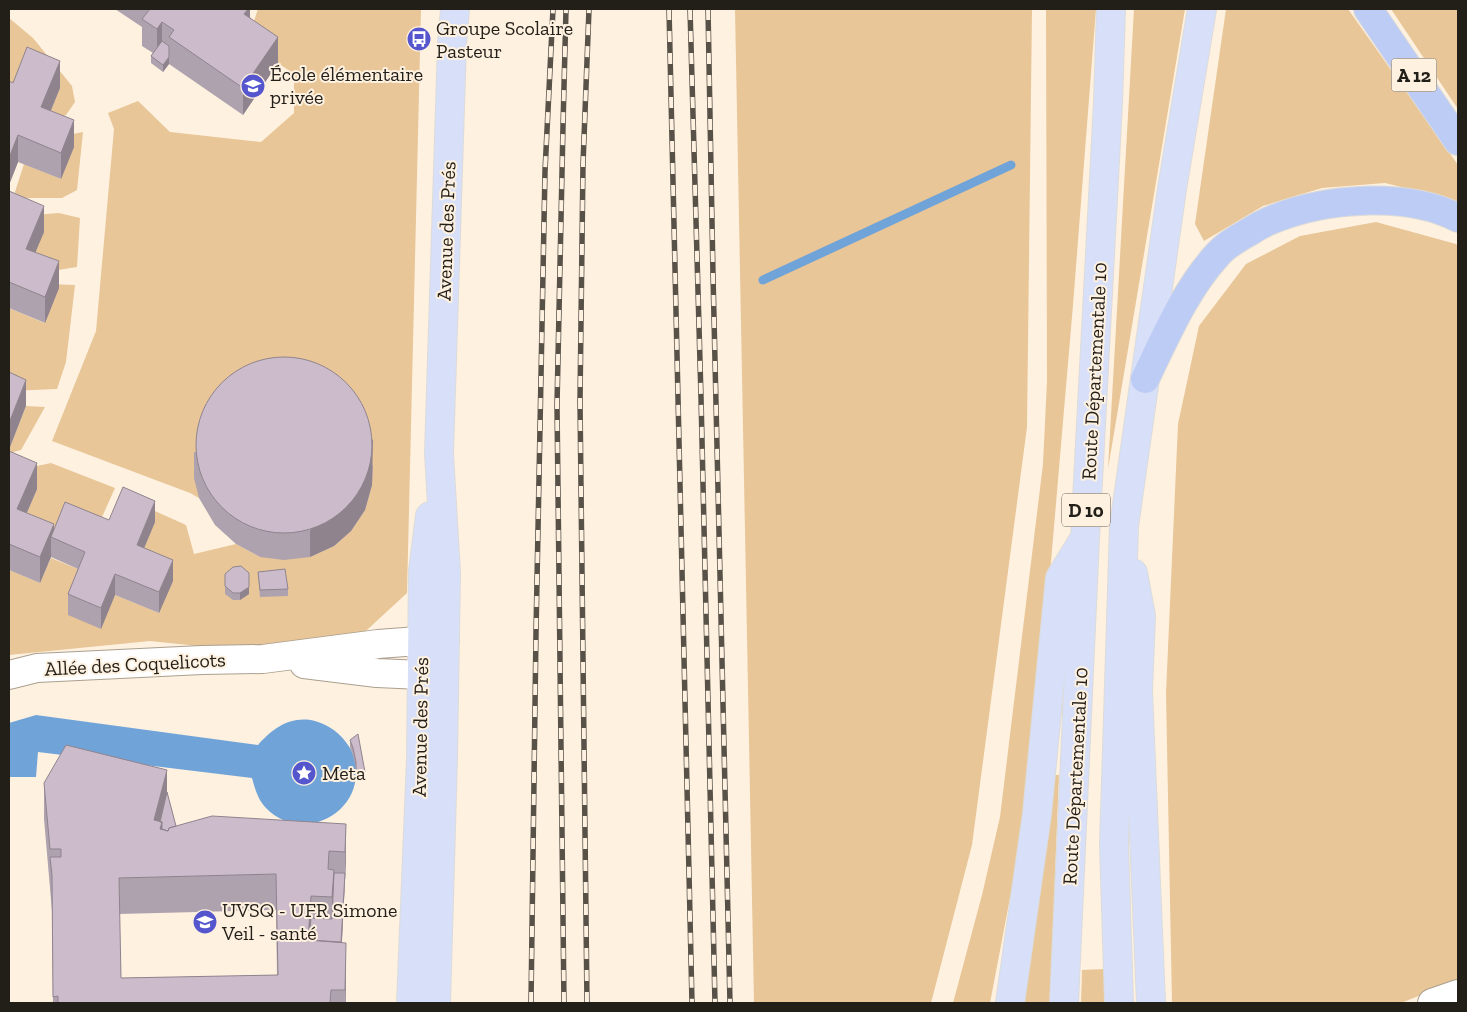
<svg xmlns="http://www.w3.org/2000/svg" width="1467" height="1012" font-family="'Zilla Slab',serif">
<style>
.green{fill:#e8c697}
.water{fill:#70a4d9}
.lines{fill:none;stroke-linecap:round;stroke-linejoin:round}
.stream{stroke:#70a4d9;stroke-width:9}
.minor-casing{stroke:#ab9f8f;stroke-width:30}
.major-casing{stroke:#dcdbda;stroke-width:30}
.highway-casing{stroke:#dcdbda;stroke-width:30}
.minor{stroke:#fff;stroke-width:28}
.major{stroke:#d7e0f8;stroke-width:28}
.highway{stroke:#bdccf4;stroke-width:28}
.rail-casing{stroke:#575148;stroke-width:5.5}
.rail{stroke:#fef1e0;stroke-width:4;stroke-dasharray:11;stroke-linecap:butt}
.wall{fill:#afa2af;fill-rule:evenodd}
.shaded-wall{fill:#8f848e}
.building{fill:#ccbccb;stroke:#8f848e;fill-rule:evenodd}
.labels{text-anchor:middle;stroke-width:4;stroke-linejoin:round;paint-order:stroke}
.shield{fill:#fef1e0;stroke:#645d54;stroke-width:1}
.shield-label{font-size:19px;font-weight:bold;fill:#221e18}
.poi-label{font-size:20px;fill:#221e18;stroke:#fef1e0;text-anchor:start}
.street-label{font-size:20px;fill:#221e18;stroke:#fef1e0}
</style>
<rect width="100%" height="100%" fill="#fef1e0"/>
<path class="green" d="M258,9H421L407,593L355,641L246,651L150,641L9,655V570L40,583L51,558L85,572L115,595L159,613L137,565L146,507L186,525L194,554L236,544L260,557H310L334,546L351,531L365,510L372,485L199,498L190,493L52,441L96,331L114,129L108,113L138,101L170,132L261,142L294,113V74L244,40L250,33Z
M735,9H1032L1027,427L972,845L931,1003H754Z
M1046,9H1096L1073,305L1037,725L1025,819L990,1003H953L982,895L1000,817L1043,464L1047,381Z
M1134,9H1185L1108,469Z
M1226,9H1348L1458,165V206L1437,196L1385,183L1322,188L1263,206L1204,241L1195,224Z
M1391,9H1458V109Z
M9,18L33,38L72,86L75,102L66,115L44,126L9,107Z
M83,132L77,190L62,198H13L24,164L61,179L52,138Z
M59,213L80,218L77,267L26,275L9,217Z
M1376,222L1456,244L1458,246V980L1401,1003H1172L1166,693L1178,424L1199,326L1246,264L1300,236Z
M49,284L75,285L66,362L57,389L9,391V308L44,323Z
M26,406L45,407L21,450L9,453V450Z
M51,463L115,488L94,535L54,551L17,535L9,472Z
M1052,775H1059L1050,1003H1021Z
M1105,969L1104,1003H1081L1082,970Z"/>
<path class="water" d="M36,715L258,745C273,728 291,715 315,721C329,725 340,733 348,745C352,750 354,756 355,762C365,813 302,845 266,808C258,800 255,789 252,778L38,752L36,777H9V723Z"/>
<g class="lines">
<path class="stream" d="M763,280L1011,165"/>
<defs>
<path id="minor" d="M304,664L377,673L444,676
M9,675L37,668L202,660L263,659L378,644L445,639
M1432,1003L1458,994"/>
<path id="major" d="M1133,573L1141,616L1138,691L1151,1003
M411,1003L421,759L423,571L430,516
M436,1003L443,757L446,573L439,453L452,44L455,9
M1010,1003L1037,814L1060,578L1084,539
M1064,1003L1085,538L1108,103L1111,9
M1119,1003L1114,845L1124,526L1172,189L1202,9"/>
<path id="highway" d="M1368,9L1458,141
M1145,379C1166,336 1185,290 1218,254C1226,245 1238,238 1249,232C1255,228 1262,224 1269,221C1322,198 1406,191 1458,218"/>
</defs>
<use href="#minor" class="minor-casing"/>
<use href="#major" class="major-casing"/>
<use href="#highway" class="highway-casing"/>
<use href="#minor" class="minor"/>
<use href="#major" class="major"/>
<use href="#highway" class="highway"/>
<defs>
<path id="rail" d="M669,9L692,1003
M690,9L701,397L715,1003
M708,9L713,275L730,1003
M531,1003L536,632L545,171L553,9
M564,1003L557,405L563,126L566,9
M587,1003L580,401L583,164L589,9"/>
</defs>
<use href="#rail" class="rail-casing"/>
<use href="#rail" class="rail"/>
</g>
<path class="wall" d="M115,9H250V17L278,63L243,115L169,64L163,72L151,63V56L153,53L142,46V27Z
M9,81L13,83L60,88L51,111L74,147L61,179L18,162L9,185Z
M9,191L44,232L35,252L59,288L45,323L9,308Z
M9,451L37,489L27,513L54,530L109,520L155,522L144,548L173,581L159,613L115,595L101,629L68,615V594L78,569L51,557L40,583L9,570Z
M194,452L373,465L372,485L365,510L351,531L334,546L310,557L284,560L260,557L236,544L215,525L199,498L194,478Z
M258,572L288,589V596L260,597Z
M225,574L249,594L240,600H233L225,594Z
M350,740L365,772V779L356,777V769L353,755L350,747Z
M44,783L167,792L176,826L346,824V860L342,942L346,979V1003H53L52,911L44,819ZM276,910L277,975L121,978L119,914Z"/>
<path class="shaded-wall" d="M248,9H250V33L244,14Z
M162,22V48L157,55V29Z
M278,37V63L243,115V88Z
M169,57V64L163,72V65Z
M60,61V88L41,133V107Z
M74,120V147L61,179V153Z
M18,135V162L9,185V158Z
M44,206V232L26,275V249Z
M59,261V288L45,323V297Z
M10,322V348L9,350V324Z
M26,380V406L9,450V423Z
M373,439L372,485L365,510L351,531L334,546L310,557V531Z
M37,463V489L17,535V509Z
M155,501V522L137,565V545Z
M54,524V538L51,537V557L40,583V557Z
M173,560V581L159,613V592Z
M115,574V595L101,629V608Z
M249,587V594L240,600V593Z
M167,770V806L162,851L154,820Z
M346,824V860L340,978V964L345,873Z
M334,870V906L332,933V897Z
M311,896V932L309,962L308,940Z
M346,943V979L345,1003V990Z"/>
<path class="building" d="M150,9H248L244,14L278,37L243,88L169,37L174,30L162,22L157,29L142,19Z
M162,41L169,46V57L163,65L151,56Z
M27,47L60,61L41,107L74,120L61,153L18,135L9,158V81L13,83Z
M9,191L44,206L26,249L59,261L45,297L9,282Z
M196 445a88 88 0 1 1 176 0a88 88 0 1 1-176 0Z
M9,372L26,380L9,423Z
M9,451L37,463L17,509L54,524L40,557L9,544Z
M123,487L155,501L137,545L173,560L159,592L115,574L101,608L68,594L85,552L51,537L65,502L109,520Z
M241,566L249,573V587L240,593H233L225,586V574L233,567Z
M285,569L288,589L260,590L258,572Z
M358,734L365,772L356,770V762L353,748L350,740Z
M66,745L167,770L154,820L162,822L160,829L168,831L169,828L212,816L346,824L345,852L329,851L328,869L334,870L332,897L311,896L308,940L346,943L345,990H331L330,1003H58V996L53,997L52,875L50,857H61V849H50L44,783ZM276,874L278,975L121,978L119,878Z
M167,792L176,826L169,828L168,831L162,829V822H160Z
M334,873H345L341,942L309,940L311,918L332,919Z"/>
<defs>
<symbol id="bus-disc" viewBox="-11 -11 22 22"><circle r="9.5" fill="#5556cd" stroke="#fef1e0"/><path d="M-5-6H5V4H4V6H2V4H-2V6H-4V4H-5ZM-3.5-4V0h7V-4ZM-3.5 1.2v1.5H-2V1.2ZM2 1.2v1.5H3.5V1.2Z" fill="#fff"/></symbol>
<symbol id="school-disc" viewBox="-11 -11 22 22"><circle r="9.5" fill="#5556cd" stroke="#fef1e0"/><path d="M0-5L7-2L0 1L-7-2ZM-4 1L0 2.5L4 1V4Q0 6-4 4Z" fill="#fff"/></symbol>
<symbol id="sight-disc" viewBox="-11 -11 22 22"><circle r="9.5" fill="#5556cd" stroke="#fef1e0"/><path d="M0-6L1.8-2.2L6-1.7L2.9 1.2L3.7 5.4L0 3.3L-3.7 5.4L-2.9 1.2L-6-1.7L-1.8-2.2Z" fill="#fff"/></symbol>
<symbol id="university-disc" viewBox="-11 -11 22 22"><circle r="9.5" fill="#5556cd" stroke="#fef1e0"/><path d="M0-5L7-2L0 1L-7-2ZM-4 1L0 2.5L4 1V4Q0 6-4 4Z" fill="#fff"/></symbol>
</defs>
<g fill-rule="evenodd">
<use href="#bus-disc" x="405" y="25" width="28" height="28"/>
<use href="#school-disc" x="239" y="72" width="28" height="28"/>
<use href="#sight-disc" x="290" y="759" width="28" height="28"/>
<use href="#university-disc" x="191" y="908" width="28" height="28"/>
</g>
<g class="labels">
<g class="shield">
<rect x="1391.5" y="58.5" width="45" height="33" rx="4"/>
<rect x="1062" y="493.5" width="48" height="33" rx="4"/>
</g>
<g class="shield-label">
<text x="1414" y="82">A 12</text>
<text x="1086" y="517">D 10</text>
</g>
<g class="poi-label">
<text x="436" y="35">Groupe Scolaire<tspan x="436" dy="23">Pasteur</tspan></text>
<text x="270" y="81">École élémentaire<tspan x="270" dy="23">privée</tspan></text>
<text x="322" y="780">Meta</text>
<text x="222" y="917">UVSQ - UFR Simone<tspan x="222" dy="23">Veil - santé</tspan></text>
</g>
<g class="street-label">
<text transform="translate(446 231) rotate(-88)" y="7">Avenue des Prés</text>
<text transform="translate(1094 371) rotate(-87)" y="7">Route Départementale 10</text>
<text transform="translate(135 664) rotate(-3)" y="7">Allée des Coquelicots</text>
<text transform="translate(420 727) rotate(-89)" y="7">Avenue des Prés</text>
<text transform="translate(1075 776) rotate(-87)" y="7">Route Départementale 10</text>
</g>
</g>
<rect width="1467" height="1012" fill="none" stroke="#221e18" stroke-width="20"/>
</svg>
